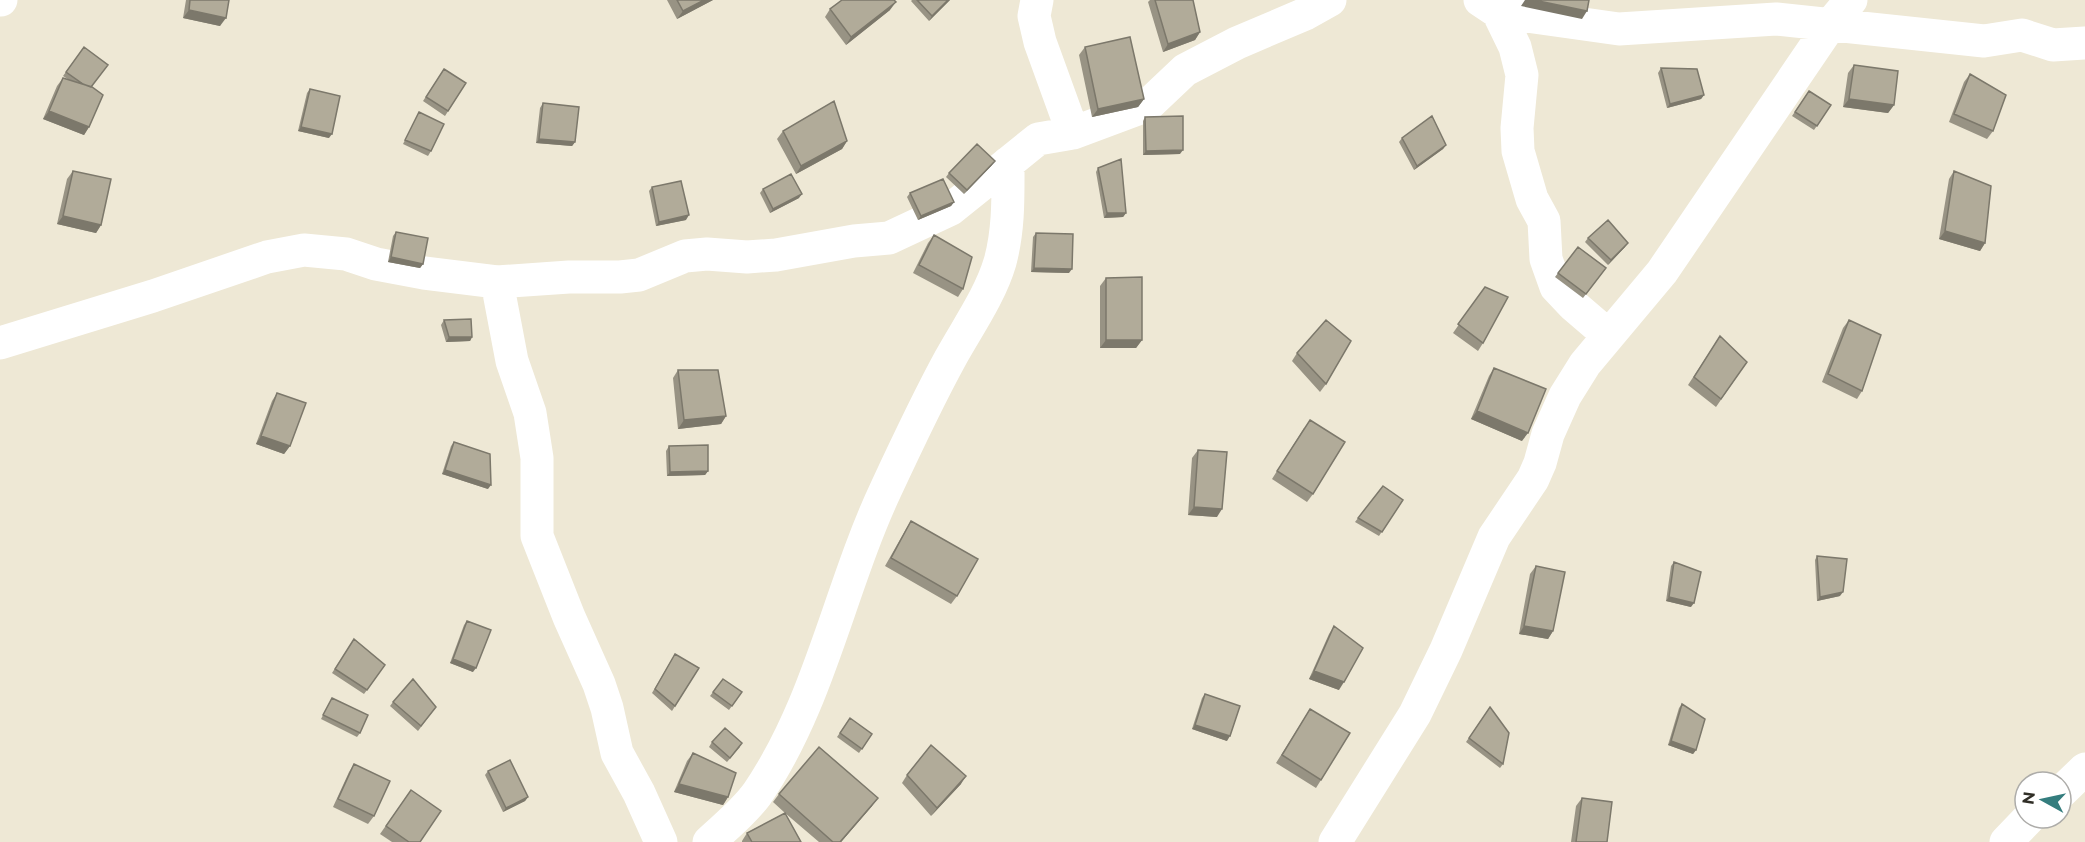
<svg xmlns="http://www.w3.org/2000/svg" width="2085" height="842" font-family="Montserrat,sans-serif">
<style>
.lines{fill:none;stroke-linecap:round;stroke-linejoin:round}
.minor{stroke:#fff;stroke-width:33}
.wall{fill:#989384}
.shaded-wall{fill:#7c786b}
.building{fill:#b1ab99;stroke:#7c786b;stroke-width:1.5}
</style>
<rect width="100%" height="100%" fill="#eee8d5"/>
<g class="lines">
<path class="minor" d="M0,0H1
M1037,0L1034,16L1040,42L1073,133
M1480,0L1498,12L1619,29L1776,19L1984,41L2022,35L2053,45L2085,43
M1498,12L1515,47L1522,75L1517,128L1518,151L1532,199L1544,221L1546,259L1556,287L1573,305L1608,335
M497,282L512,361L530,413L537,458V536L569,617L599,684L607,708L617,753L639,793L661,842
M0,343L153,296L267,257L304,250L346,254L376,264L424,273L497,282L569,277H620L639,275L685,256L707,254L747,257L776,255L854,241L889,238L951,209L1038,139L1073,133L1148,105L1185,70L1237,43L1305,14L1330,0
M2061,792L2085,769
M709,842C725,827 744,812 757,794C820,702 839,589 886,489C906,446 927,401 950,359C967,328 990,296 1000,262C1009,229 1008,196 1008,163
M1335,842L1415,714L1446,650L1494,537L1533,479L1540,463L1548,434L1565,396L1585,364L1662,272L1830,25L1851,0
M2006,842L2029,818"/>
</g>
<path class="wall" d="M186,0H229L220,26L183,18Z
M667,0H713L677,19Z
M912,0H950L929,21L911,1Z
M1150,0H1193L1200,32L1195,40L1163,52L1148,2Z
M830,9L890,10L846,45L825,17Z
M84,47L92,87L89,127L84,135L43,119L57,86L63,78L69,80L63,76Z
M1085,47L1144,99L1138,107L1092,117L1079,55Z
M1854,65L1894,105L1888,113L1843,107L1848,73Z
M1661,68L1704,95L1701,99L1667,108L1658,73Z
M444,69L466,83L445,116L423,101Z
M1970,74L1993,131L1987,139L1949,122L1964,82Z
M310,89L329,138L298,131L307,93Z
M1809,91L1831,105L1814,130L1792,116Z
M543,103L575,142L572,146L536,143L540,108Z
M419,112L431,151L428,156L403,144Z
M1145,117L1180,154L1143,155V121Z
M783,131L847,141L842,149L796,174L777,139Z
M1402,138L1446,145L1443,149L1414,170L1399,142Z
M992,165L964,194L946,177L949,173Z
M1098,168L1126,213L1123,217L1104,218L1096,172Z
M73,171L101,225L96,233L57,224L67,179Z
M1954,171L1985,243L1980,251L1939,239L1949,179Z
M652,187L686,220L656,226L649,191Z
M763,189L799,198L770,213L760,193Z
M910,193L954,202L951,206L918,220L907,197Z
M396,232L423,264L420,268L388,262L393,236Z
M1036,233L1069,273L1031,272L1033,237Z
M934,235L963,289L958,297L913,273L928,243Z
M1588,238L1625,247L1608,265L1585,242Z
M1578,247L1606,268L1583,298L1555,277Z
M1106,278L1142,340L1136,348H1100V286Z
M1485,287L1483,343L1478,351L1453,333Z
M444,320L472,337L470,341L446,342L441,325Z
M1849,320L1862,391L1857,399L1822,382L1843,328Z
M1720,336L1747,362L1716,407L1688,385Z
M1297,353L1326,384L1320,392L1292,361Z
M1494,368L1522,441L1471,419L1489,376Z
M678,370L726,416L721,424L678,429L673,378Z
M277,393L290,446L284,454L256,444L272,401Z
M1304,428L1313,494L1307,502L1272,479Z
M454,442L488,489L442,474L451,446Z
M669,446L708,471L705,475L667,476L666,451Z
M1198,450L1217,517L1188,515L1192,458Z
M1383,486L1403,500L1379,536L1355,522Z
M911,521L957,596L951,604L885,566L906,529Z
M1817,556L1840,596L1817,601L1815,560Z
M1674,562L1691,607L1666,601L1671,566Z
M1536,566L1553,631L1548,639L1519,634L1530,574Z
M467,621L473,672L450,663L464,625Z
M1334,626L1339,690L1309,679L1329,634Z
M354,639L385,665L364,694L332,673Z
M672,659L699,668L672,711L652,693Z
M723,679L742,692L729,710L710,696Z
M1205,694L1227,741L1192,729L1202,698Z
M332,698L360,733L357,737L321,719Z
M393,702L436,707L418,731L390,706Z
M1682,704L1696,750L1693,754L1668,745L1679,708Z
M1490,707L1503,764L1500,768L1466,742Z
M1310,709L1321,780L1316,788L1276,763Z
M850,718L872,734L859,753L837,737Z
M712,742L740,747L727,762L709,747Z
M693,753L728,797L723,805L674,792L687,761Z
M354,764L374,816L368,824L333,807L349,772Z
M488,771L528,797L525,801L503,812L485,775Z
M907,775L961,784L931,816L902,783Z
M411,790L420,842H392L380,834Z
M779,794L872,806L841,842H819L785,813L801,842H742V841L747,833L785,813L773,802Z
M1582,798L1607,842H1571L1576,806Z"/>
<path class="shaded-wall" d="M704,0H713L677,19L683,11Z
M948,0H950L929,21L932,16Z
M1525,0H1534L1587,11L1582,19L1521,6Z
M896,2L890,10L846,45L851,37Z
M189,10L226,18L220,26L183,18Z
M1200,32L1195,40L1163,52L1168,44Z
M1704,95L1701,99L1667,108L1670,104Z
M1144,99L1138,107L1092,117L1098,109Z
M1849,99L1894,105L1888,113L1843,107Z
M49,111L89,127L84,135L43,119Z
M301,127L332,134L329,138L298,131Z
M539,139L575,142L572,146L536,143Z
M847,141L842,149L796,174L801,166Z
M1446,145L1443,149L1414,170L1417,166Z
M1183,150L1180,154L1143,155L1146,151Z
M995,161L992,165L964,194L967,190Z
M802,194L799,198L770,213L773,209Z
M954,202L951,206L918,220L921,216Z
M1107,213H1126L1123,217L1104,218Z
M689,215L686,220L656,226L659,222Z
M63,216L101,225L96,233L57,224Z
M1945,231L1985,243L1980,251L1939,239Z
M1628,243L1625,247L1608,265L1611,260Z
M391,257L423,264L420,268L388,262Z
M1034,268L1072,269L1069,273L1031,272Z
M449,337H472L470,341L446,342Z
M1106,340H1142L1136,348H1100Z
M1477,411L1528,433L1522,441L1471,419Z
M726,416L721,424L678,429L684,420Z
M261,436L290,446L284,454L256,444Z
M445,470L491,485L488,489L442,474Z
M708,471L705,475L667,476L670,472Z
M1194,507L1222,509L1217,517L1188,515Z
M1843,592L1840,596L1817,601L1820,597Z
M1669,597L1694,603L1691,607L1666,601Z
M1524,626L1553,631L1548,639L1519,634Z
M453,659L476,668L473,672L450,663Z
M1314,671L1344,682L1339,690L1309,679Z
M1195,725L1230,736L1227,741L1192,729Z
M1671,741L1696,750L1693,754L1668,745Z
M966,776L961,784L931,816L937,808Z
M679,784L728,797L723,805L674,792Z
M528,797L525,801L503,812L506,808Z
M878,798L872,806L841,842H840Z"/>
<path class="building" d="M190,0H229L226,18L189,10Z
M677,0H704L683,11Z
M842,0H894L896,2L851,37L830,9Z
M917,0H948L932,16Z
M1155,0H1193L1200,32L1168,44Z
M1534,0H1589L1587,11Z
M1130,37L1144,99L1098,109L1085,47Z
M84,47L108,65L91,87L83,84L66,72Z
M1854,65L1898,71L1894,105L1849,99Z
M1661,68L1697,69L1704,95L1670,104Z
M444,69L466,83L448,111L426,97Z
M1970,74L2006,95L1993,131L1954,114Z
M63,78L92,87L103,95L89,127L49,111Z
M310,89L340,96L332,134L301,127Z
M1809,91L1831,105L1817,126L1795,112Z
M834,101L847,141L801,166L783,131Z
M543,103L579,107L575,142L539,139Z
M419,112L444,124L431,151L405,140Z
M1183,116V150L1146,151L1145,117Z
M1432,116L1446,145L1417,166L1402,138Z
M977,144L995,161L967,190L949,173Z
M1121,159L1126,213H1107L1098,168Z
M73,171L111,179L101,225L63,216Z
M1954,171L1991,186L1985,243L1945,231Z
M791,174L802,194L773,209L763,189Z
M943,179L954,202L921,216L910,193Z
M681,181L689,215L659,222L652,187Z
M1608,220L1628,243L1611,260L1588,238Z
M396,232L428,238L423,264L391,257Z
M1036,233L1073,234L1072,269L1034,268Z
M934,235L972,257L963,289L919,265Z
M1578,247L1606,268L1586,294L1558,273Z
M1142,277V340H1106V278Z
M1485,287L1508,297L1483,343L1458,324Z
M471,319L472,337H449L444,320Z
M1326,320L1351,341L1326,384L1297,353Z
M1849,320L1881,335L1862,391L1828,374Z
M1720,336L1747,362L1721,399L1694,377Z
M1494,368L1546,389L1528,433L1477,411Z
M678,370H718L726,416L684,420Z
M277,393L306,403L290,446L261,436Z
M1310,420L1345,442L1313,494L1277,471Z
M454,442L490,454L491,485L445,470Z
M708,445V471L670,472L669,446Z
M1198,450L1227,452L1222,509L1194,507Z
M1383,486L1403,500L1382,532L1358,518Z
M911,521L978,559L957,596L891,558Z
M1817,556L1847,559L1843,592L1820,597Z
M1674,562L1701,572L1694,603L1669,597Z
M1536,566L1565,572L1553,631L1524,626Z
M467,621L491,630L476,668L453,659Z
M1334,626L1363,648L1344,682L1314,671Z
M354,639L385,665L367,690L335,669Z
M675,654L699,668L675,706L655,689Z
M413,679L436,707L421,726L393,702Z
M723,679L742,692L732,706L713,692Z
M1205,694L1240,706L1230,736L1195,725Z
M332,698L368,715L360,733L323,715Z
M1682,704L1705,719L1696,750L1671,741Z
M1490,707L1509,733L1503,764L1469,738Z
M1310,709L1350,733L1321,780L1282,755Z
M850,718L872,734L862,749L840,733Z
M725,728L742,743L730,758L712,742Z
M931,745L966,776L937,808L907,775Z
M819,747L878,798L840,842H833L779,794Z
M693,753L736,773L728,797L679,784Z
M510,760L528,797L506,808L488,771Z
M354,764L390,781L374,816L338,799Z
M411,790L441,811L420,842H409L386,826Z
M1582,798L1612,802L1607,842H1576Z
M785,813L801,842H752L747,833Z"/>
<g transform="translate(2043 800) rotate(278)"><circle r="28" fill="#ffffff" stroke="#adaca9" stroke-width="1.5"/>
<path d="M0-4.5L10 22L0 15L-10 22Z" fill="#347d7e"/>
<text y="-9" font-size="16" font-weight="bold" text-anchor="middle" fill="#312f27">N</text>
</g>
</svg>
